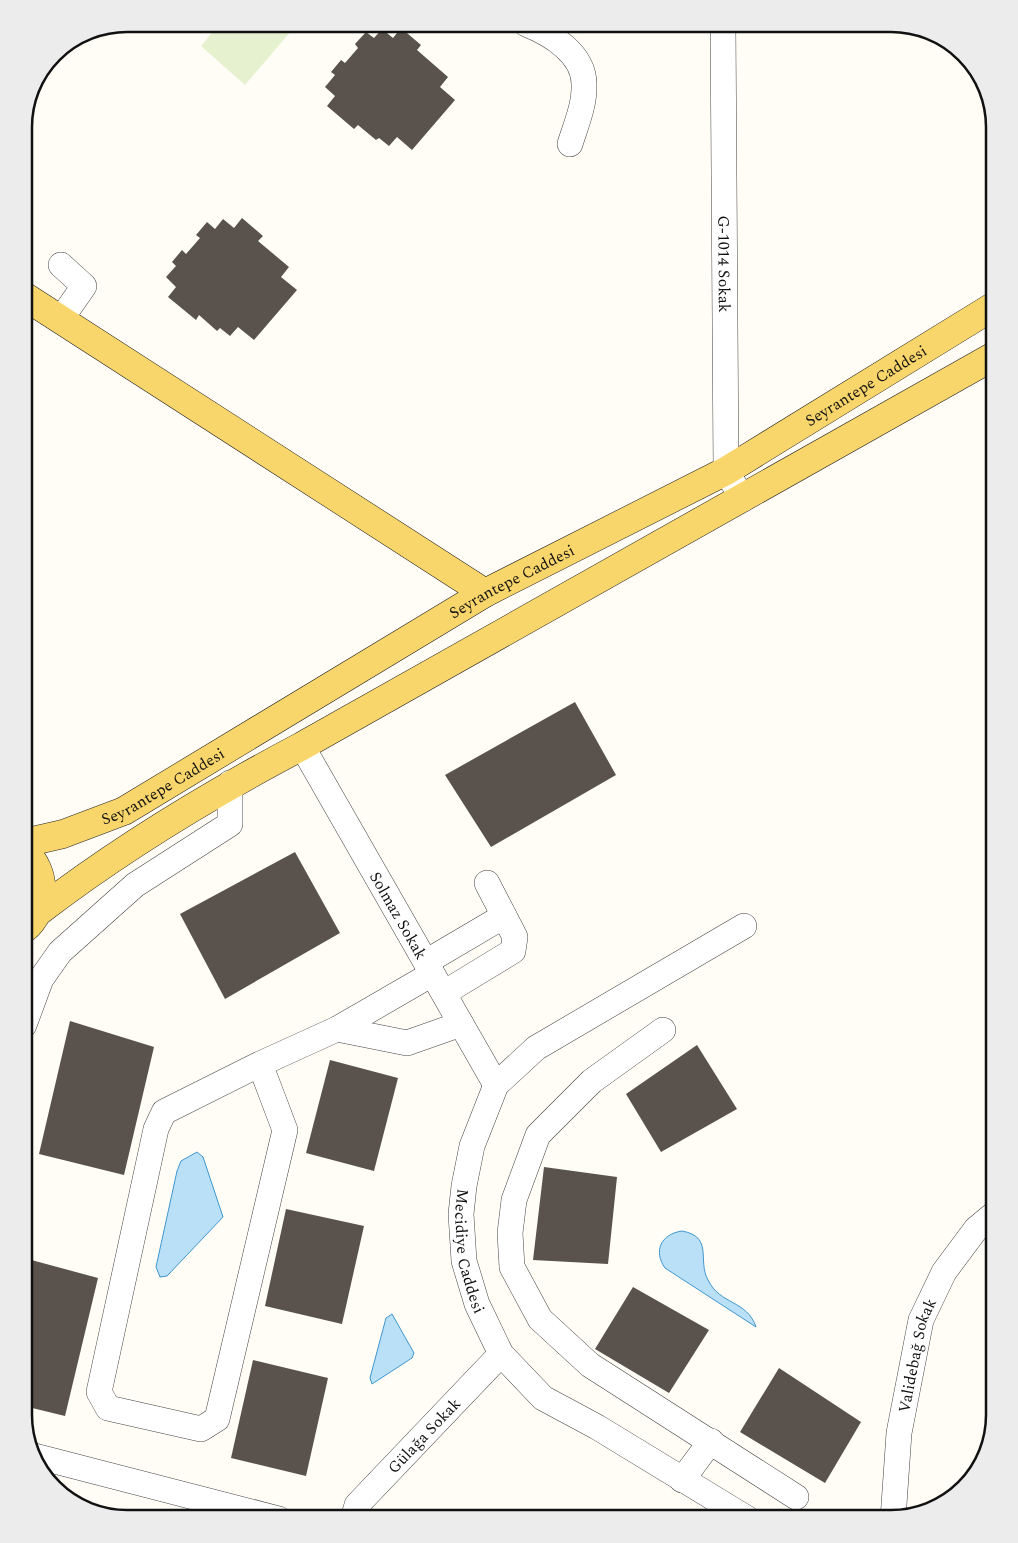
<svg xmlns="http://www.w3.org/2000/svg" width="1018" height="1543" font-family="Spectral,serif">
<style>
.pitch{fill:#e6f2cf}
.water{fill:#b9e0f7;stroke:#3f96cf}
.building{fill:#5a524d}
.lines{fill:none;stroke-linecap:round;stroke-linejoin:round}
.minor-casing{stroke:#444;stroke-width:26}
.major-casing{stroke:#222;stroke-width:29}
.minor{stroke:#fff;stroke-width:25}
.major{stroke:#f9d66b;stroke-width:28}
.labels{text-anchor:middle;stroke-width:5;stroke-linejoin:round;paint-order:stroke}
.street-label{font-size:16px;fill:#111;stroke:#fff}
.rim{fill:none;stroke:#111;stroke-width:2.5}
</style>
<rect width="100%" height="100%" fill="#fffdf5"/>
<path class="pitch" d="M219,24H297L245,85L201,46Z"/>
<path class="water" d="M197,1152L203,1157L223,1217L167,1276L160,1277L156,1267L177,1171L181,1161Z
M682,1231C714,1237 697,1260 708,1280C720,1305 747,1300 756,1327L665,1268C653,1251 661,1234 682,1231Z
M392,1314L414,1353L412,1358L372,1384L370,1378L386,1318Z"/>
<path class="building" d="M401,28L421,45L417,50L448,77L440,87L455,100L412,150L397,137L389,146L379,138L376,140L358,125L354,129L327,106L335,96L325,87L335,75L331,72L341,60L345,63L358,48L355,44L366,32L374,38L382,29L393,38Z
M242,218L263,236L258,241L289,267L281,277L297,290L254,340L238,327L230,336L220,328L217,331L199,315L196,320L168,297L176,287L166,277L176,266L172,262L182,250L186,254L200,238L196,235L207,222L215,229L223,219L234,228Z
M575,702L616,775L491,847L445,775Z
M295,852L340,933L225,999L180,914Z
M70,1021L154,1047L124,1175L39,1154Z
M697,1045L737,1109L661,1152L626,1094Z
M330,1060L398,1078L374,1171L306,1153Z
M544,1167L617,1177L608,1264L533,1260Z
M286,1209L364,1226L342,1324L265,1306Z
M24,1258L98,1278L65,1416L24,1406Z
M633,1287L709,1330L669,1393L595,1349Z
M253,1360L328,1378L306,1476L231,1458Z
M779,1368L861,1422L825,1483L740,1432Z"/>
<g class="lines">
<defs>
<g id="minor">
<path d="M526,24C551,34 584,54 584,84C585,104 576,125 570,144"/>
<path id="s1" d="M723,24L726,471L743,499"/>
<path d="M61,319L84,286L61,265"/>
<path id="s2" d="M302,746L496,1085"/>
<path id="s3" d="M744,926L536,1048L496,1085L472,1146L464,1186L461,1214L464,1261L477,1304L501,1354L543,1398L597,1427L748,1519"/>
<path d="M426,962L504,916"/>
<path d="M444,993L513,951L515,937L487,883"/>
<path d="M24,1025L41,979L60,952L135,885L230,824V783"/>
<path d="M337,1029L407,1043L461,1024"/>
<path d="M663,1030L592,1081L538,1135L514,1200L510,1233L512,1267L540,1319L590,1365L796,1497"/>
<path d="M260,1064L164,1112L156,1129L99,1392L108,1408L201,1429L217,1419L285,1130L260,1064L337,1029L432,974"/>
<path d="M35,1456L279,1519"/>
<path d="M682,1480L711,1441"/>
<path id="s4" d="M353,1519L357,1505L501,1354"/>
<path id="s5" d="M893,1519L899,1433L921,1320L944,1272L976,1229L994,1214"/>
</g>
<g id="major">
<path d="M24,296L485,593"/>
<path id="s6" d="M24,843L63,834L124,811L485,593L726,471L994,306"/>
<path d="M38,912C120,849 211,794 302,746L994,356"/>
<path d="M24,929C48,910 47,871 24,851"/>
</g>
</defs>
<use href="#minor" class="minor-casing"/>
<use href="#major" class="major-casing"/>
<use href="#minor" class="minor"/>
<use href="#major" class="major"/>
</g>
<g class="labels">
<g class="street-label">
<text dy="6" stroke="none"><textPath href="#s1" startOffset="240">G-1014 Sokak</textPath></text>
<text dy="6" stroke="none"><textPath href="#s6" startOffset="961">Seyrantepe Caddesi</textPath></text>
<text dy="6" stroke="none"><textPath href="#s6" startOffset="556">Seyrantepe Caddesi</textPath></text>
<text dy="6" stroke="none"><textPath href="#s6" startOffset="151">Seyrantepe Caddesi</textPath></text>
<text dy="6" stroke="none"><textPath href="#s2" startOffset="195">Solmaz Sokak</textPath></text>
<text dy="6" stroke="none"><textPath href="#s3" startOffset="468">Mecidiye Caddesi</textPath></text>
<text dy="6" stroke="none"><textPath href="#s5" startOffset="166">Validebağ Sokak</textPath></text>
<text dy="6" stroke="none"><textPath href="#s4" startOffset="111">Gülağa Sokak</textPath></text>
</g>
</g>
<path d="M0 0H1018V1543H0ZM127 32H891A95 95 0 0 1 986 127V1415A95 95 0 0 1 891 1510H127A95 95 0 0 1 32 1415V127A95 95 0 0 1 127 32Z" fill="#ececec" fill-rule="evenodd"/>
<path class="rim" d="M127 32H891A95 95 0 0 1 986 127V1415A95 95 0 0 1 891 1510H127A95 95 0 0 1 32 1415V127A95 95 0 0 1 127 32Z"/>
</svg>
